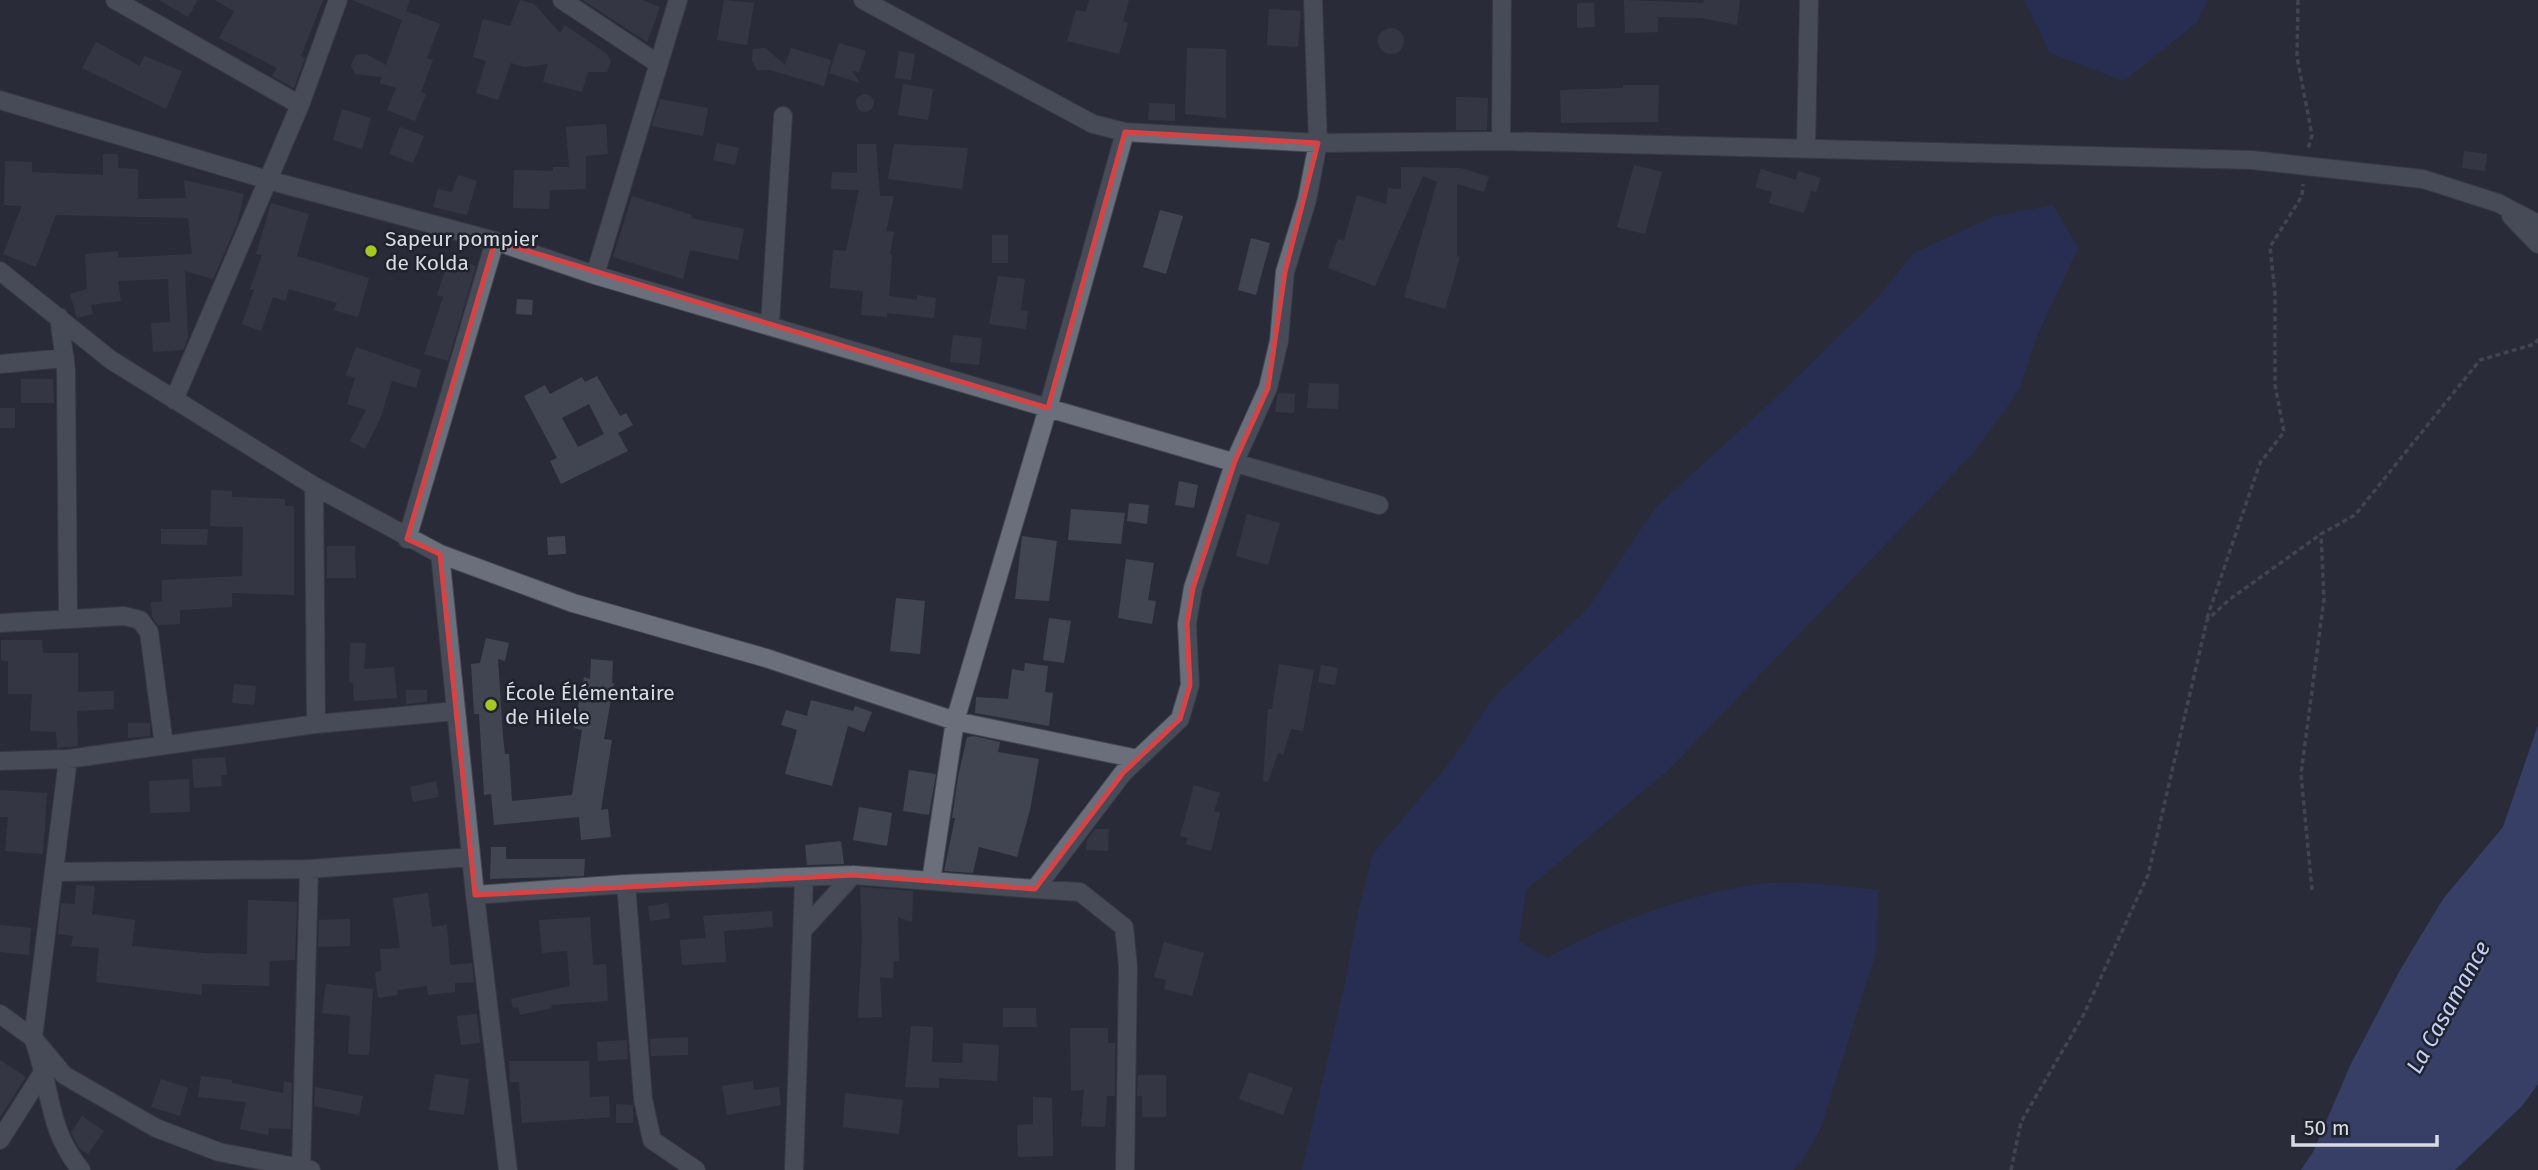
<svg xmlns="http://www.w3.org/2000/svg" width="2538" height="1170" font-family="'Fira Sans',sans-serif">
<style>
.green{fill:#27326f}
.water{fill:#48579f}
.building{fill:#414551;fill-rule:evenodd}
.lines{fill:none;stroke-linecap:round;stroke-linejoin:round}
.minor-casing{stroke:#464852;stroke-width:20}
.path{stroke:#5f626c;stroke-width:3.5;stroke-dasharray:5 3.5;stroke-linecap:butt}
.minor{stroke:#6b6f7c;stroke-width:18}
.marked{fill:none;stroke:#d64344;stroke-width:5;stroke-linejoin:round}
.poi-dot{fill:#a5c823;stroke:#1f232d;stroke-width:2.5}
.labels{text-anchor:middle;stroke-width:5;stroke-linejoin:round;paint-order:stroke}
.poi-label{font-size:21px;fill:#d9dbe2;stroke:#1f232d;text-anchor:start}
.water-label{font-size:23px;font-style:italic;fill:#c3cff8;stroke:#1f232d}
</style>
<rect width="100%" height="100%" fill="#292c38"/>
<path class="green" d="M2024,0H2208L2197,22L2124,81L2050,53Z
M2053,205L2078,248L2037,336L2019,390L1974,452L1669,769L1526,890L1519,941L1547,958C1607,924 1691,893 1760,884C1795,880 1842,886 1878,890L1877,949L1820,1130L1801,1162L1793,1170H1302L1345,983L1359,908L1373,854L1451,761L1495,696L1589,607L1656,507L1782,392L1874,302L1914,253L1995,216Z"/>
<path class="water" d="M2538,725V1084L2522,1106L2455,1170H2301L2313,1152L2350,1066L2399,972L2443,899L2503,827Z"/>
<path class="building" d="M159,0H198L188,17Z
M215,0H323L301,56L305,58L294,88L272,76L277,68L219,38L234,11Z
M352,0H410L406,11L440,24L427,58L433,60L421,92L426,94L415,121L387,110L396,88L380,83L382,77L355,74L351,65L356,55L366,54L386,65L402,20Z
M520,0L534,4L560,33L565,25L607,54L611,62L607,72H588L582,92L543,82L548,64L524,67L511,63L498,100L476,93L486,61L473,57L483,19L510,26Z
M583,0H642L660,7L647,42Z
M724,0L754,3L747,45L717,40Z
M1089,0H1129L1123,21L1128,23L1119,54L1067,41L1076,10L1086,12Z
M1624,0L1703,3L1704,0H1740L1737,25L1701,18L1658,17V32L1625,33Z
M1577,3H1594L1595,27L1577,28Z
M1269,9L1301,11L1298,47L1267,45Z
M1378 41a13 13 0 1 1 26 0a13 13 0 1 1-26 0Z
M96,42L140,66L144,56L182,71L166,109L82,68Z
M839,43L866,51L859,72L852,71L860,83L829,73Z
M765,48L785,65L791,48L831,60L824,86L770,70H757L752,61L753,49Z
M1187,48L1226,49V118L1185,114Z
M899,51L915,54L911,80L895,78Z
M903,84L933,89L928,120L898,115Z
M1623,85H1659L1658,122L1561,123L1560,90L1623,88Z
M856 103a9 9 0 1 1 18 0a9 9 0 1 1-18 0Z
M1456,97L1488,98L1487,130H1456Z
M660,99L708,108L703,136L652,126Z
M1149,103L1175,104V121L1148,120Z
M342,109L371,118L362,149L333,140Z
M606,124L608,154L586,156V189L550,190L549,209L513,208L514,170L553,171V167H569L566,127Z
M400,127L424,136L413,163L389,154Z
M717,143L739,148L735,165L713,160Z
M857,144H876L880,196H894L886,231L894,232L890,254L892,255L889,296L917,300V295L936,298L934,318L887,313V317L861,315L863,291L830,288L833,250L846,251L859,190L831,189L832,172L857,173Z
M894,144L968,148L962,189L888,179Z
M2464,151L2487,154L2485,171L2462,168Z
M103,154H118V168L138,169V199L186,198L184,180L244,194L237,224L213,279L185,271L188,338L183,350L153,352L151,323L170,322L168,279L118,281L121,301L91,305L93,314L77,318L70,294L87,289L85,254L118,251V258L192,254L188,218L56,215L36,267L3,254L22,206L4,205L5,161L32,162V172L103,175Z
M1634,165L1662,172L1645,234L1617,227Z
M1401,167L1461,168L1489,177L1484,192L1457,184V256L1460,257L1445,309L1404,297L1437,182L1423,176L1375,286L1328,268L1338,239L1344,241L1357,195L1386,204L1388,188L1401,189Z
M1761,169L1796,180L1798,171L1821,178L1816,192L1811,191L1804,213L1769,203L1772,192L1755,187Z
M458,175L477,181L467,215L433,207L438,189L452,192Z
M632,196L692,215L691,218L744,229L738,260L690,250L683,279L613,257Z
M271,203L309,214L297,256L369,278L358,317L334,310L337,303L289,289L285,301L273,297L261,331L242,324L254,290L250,289L262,255L256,254Z
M1160,210L1183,216L1166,274L1143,267Z
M992,235H1008V263H992Z
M1251,238L1270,243L1256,295L1238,290Z
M450,257L476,266L448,361L424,354L443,297L437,295Z
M998,276L1025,279L1021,310L1028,311L1026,329L989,324Z
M517,299L533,300L532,315L516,314Z
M953,335L982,338L979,365L950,362Z
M356,347L421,370L416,388L392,381L381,417L365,449L350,441L366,410L347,404L355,378L346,375Z
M597,376L620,416L626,413L633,425L618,433L628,451L561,484L550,461L557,458L524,396L545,385L550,394L582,377L585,382ZM589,404L604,434L578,447L562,418Z
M21,379H53L54,403H21Z
M1309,383L1339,384L1338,409L1307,408Z
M1278,393L1295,394L1294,413L1275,412Z
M0,408H15V428H0Z
M1179,481L1198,485L1194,508L1175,505Z
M211,490L232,491V497L285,499V506H294V595L232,593V607L180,610V624L158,625L152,617L151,602H162V580L242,576L243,527L210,526Z
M1129,503L1149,505L1147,524L1127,521Z
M1071,509L1125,513L1121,544L1068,540Z
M1247,514L1280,523L1268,565L1236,556Z
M161,529H208L207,545L161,544Z
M565,536L566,554L548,555L547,537Z
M1022,536L1057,541L1049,601L1015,599Z
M327,546H355L356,578H327Z
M1126,559L1154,563L1148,600L1156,601L1152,624L1118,618Z
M896,598L925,601L920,654L890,651Z
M1049,618L1071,621L1064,663L1043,660Z
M486,638L509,643L505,661L498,659L503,736L505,754H509L512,801L572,795L582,730L574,728L584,677L590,679L591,659L613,661L612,683H614L604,739L612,740L601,810L608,809L611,837L581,840L579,817L494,825L491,794L484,795L479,714H474L471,664L480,663Z
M1,640H42L43,653H78V692L114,691V709L77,711L78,746L57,748L56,732L30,731L32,694H8V661H1Z
M350,643H366L364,669L394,667L397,698L354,701L353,683L349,682Z
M1025,663L1048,666L1045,692L1053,693L1049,726L975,713L976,697L1008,699L1012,669L1024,671Z
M1279,664L1314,670L1303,731L1291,729L1283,755L1278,753L1268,782L1263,781L1268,709H1272Z
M1321,665L1338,668L1335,685L1318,682Z
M234,684L256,686L254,705L232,703Z
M406,690H427V702L406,704Z
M811,700L853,711L855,706L872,712L864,732L848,726L832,786L785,774L797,730L781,725L786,710L807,716Z
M128,723H150V736L128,738Z
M974,736L1000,742L998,752L1039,759L1030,810L1017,857L979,847L973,873L944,871L955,818H952L958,777L967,737Z
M225,757L227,775H221L222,786L194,788L192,759Z
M909,770L936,774L929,815L903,811Z
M189,779L190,812L150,813L149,781Z
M436,781L439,797L413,802L410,787Z
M1194,785L1220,793L1214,811L1220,813L1211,851L1186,844L1188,838L1180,836Z
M0,790L47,793L43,854L5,851L8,817H0Z
M859,807L892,813L887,846L853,840Z
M1095,829H1109L1108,851L1086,850L1087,840Z
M841,841L844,864L807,865L805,845Z
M491,847H506V859H585L584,876L490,879Z
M76,885L95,886L92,914L135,920L132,946L204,953L247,954L248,900L297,902L295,960L270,961L269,986L202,984V995L96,982L99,948L71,946L73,936L58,934L61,903L75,904Z
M860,887L913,891L912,922L898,917L899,961H894L893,978L880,977L882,1017L858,1018L862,939Z
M428,893L432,927L447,925L450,965L472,963L474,982L455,983V992L428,995L427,986L397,990L398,995L378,998L375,972L381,971L380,949L400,948L393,898Z
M668,903L670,918L650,921L648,906Z
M772,911L773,927L724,931L726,962L682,965L680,940L706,938L703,916Z
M590,917L593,965L606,964L608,1001L551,1005L552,1008L520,1015L518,1007L513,1008L511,999L570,986L567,951L542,953L539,920Z
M350,919V946L318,947L319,920Z
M0,925L31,928L29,955L0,952Z
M1164,942L1204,953L1192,996L1164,989L1166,980L1154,977Z
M326,984L373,989L369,1055L348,1054L350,1016L322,1013Z
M1003,1008H1036L1037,1027H1003Z
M477,1014L480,1043L461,1045L457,1016Z
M911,1026L933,1027L932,1062L962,1063L963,1043L999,1045L997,1081L939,1078V1088L905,1087Z
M1070,1028H1108V1043H1115V1096H1107L1105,1127L1081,1126L1084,1090L1071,1091Z
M688,1037V1055L651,1056L650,1039Z
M627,1040L628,1059L598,1061L597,1042Z
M0,1060L26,1077L0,1117Z
M509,1061H589L590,1097L609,1096L610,1117L522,1123L519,1082H510Z
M1249,1072L1293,1088L1283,1115L1239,1099Z
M435,1074L469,1079L464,1115L429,1110Z
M1138,1075H1166V1117H1142V1096H1137Z
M201,1076L232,1080V1083L283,1093L284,1081L292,1083L291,1129L269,1128L268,1135L240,1129L246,1102L198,1097Z
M161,1079L188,1088L180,1116L151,1107Z
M753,1081L754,1090L779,1087L781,1105L727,1115L722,1086Z
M315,1087L363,1096L359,1115L314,1106Z
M845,1093L903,1100L899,1134L843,1127Z
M1033,1097L1052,1098L1053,1156L1018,1157L1017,1125L1033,1124Z
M616,1104L633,1105V1123H616Z
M82,1116L104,1131L88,1154L79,1148L71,1132Z"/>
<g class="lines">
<defs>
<path id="minor" d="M115,0L300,105
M562,0L657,63
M863,0L1093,124L1125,132L1318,143L1501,141L2252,160L2423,179L2498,203L2538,224
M0,100L268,180L495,241L595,275L1379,505
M1501,141L1502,0
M1806,147L1809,0
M2511,216L2538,244
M0,271L111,360L314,486L440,554L573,603L766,658L955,721L1138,759
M595,275L678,0
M59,317L66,370L68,618
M770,324L783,116
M0,364L65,358
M174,400L300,105L338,0
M314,486L316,724
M407,539L495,241
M440,554L475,895L508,1170
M0,623L124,616L140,620L149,632L164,745
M68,759L33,1038C52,1087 46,1128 81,1170
M0,761L68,759L316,724L456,711
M54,872L309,869L471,857
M931,881L955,721L1048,408L1125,132
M626,884L643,1099L652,1140L696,1170
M1035,889L1080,892L1124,927L1128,966L1125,1170
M475,895L626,884L853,875L1035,889L1123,773L1180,719L1190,685L1187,624L1193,588L1235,461L1268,388L1279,341L1285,272L1307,200L1318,143L1313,0
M802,931L853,875
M0,1014L33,1038L64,1075L156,1128L219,1152L311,1170
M0,1140L45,1069
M301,1169L309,869
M794,1170L804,879"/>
</defs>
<use href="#minor" class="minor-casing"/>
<path class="path" d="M2298,0L2297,57L2312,135L2308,149
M2207,618L2260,463L2284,432L2275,385V293L2270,247L2302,196L2303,184
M2312,890L2301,774L2324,599L2321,534
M2011,1170L2021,1122L2084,1014L2148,875L2207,620L2230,599L2321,534L2355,515L2480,360L2535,344L2538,339"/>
<use href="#minor" class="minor"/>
</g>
<path d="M0 0H2538V1170H0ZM1125,132L1318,143L1285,272L1268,388L1235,461L1193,588L1187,624L1190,685L1180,719L1123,773L1035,889L853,875L475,895L440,554L407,539L495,241L1048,408Z" fill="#292c38" fill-opacity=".55" fill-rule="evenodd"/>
<path class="marked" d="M1125,132L1318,143L1285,272L1268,388L1235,461L1193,588L1187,624L1190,685L1180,719L1123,773L1035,889L853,875L475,895L440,554L407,539L495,241L1048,408Z"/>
<g class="poi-dot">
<circle cx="371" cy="251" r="7"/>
<circle cx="491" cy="705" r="7"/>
</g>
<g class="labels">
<g class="poi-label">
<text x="385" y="246">Sapeur pompier<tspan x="385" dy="24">de Kolda</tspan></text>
<text x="505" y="700">École Élémentaire<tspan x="505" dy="24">de Hilele</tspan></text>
</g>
<g class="water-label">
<text transform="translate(2448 1007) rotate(-61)" y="8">La Casamance</text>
</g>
</g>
<path d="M2293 1135v10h144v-10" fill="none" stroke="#d9dbe2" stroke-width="3.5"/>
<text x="2304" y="1135" font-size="21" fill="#d9dbe2" stroke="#1f232d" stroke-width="5" paint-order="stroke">50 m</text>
</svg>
